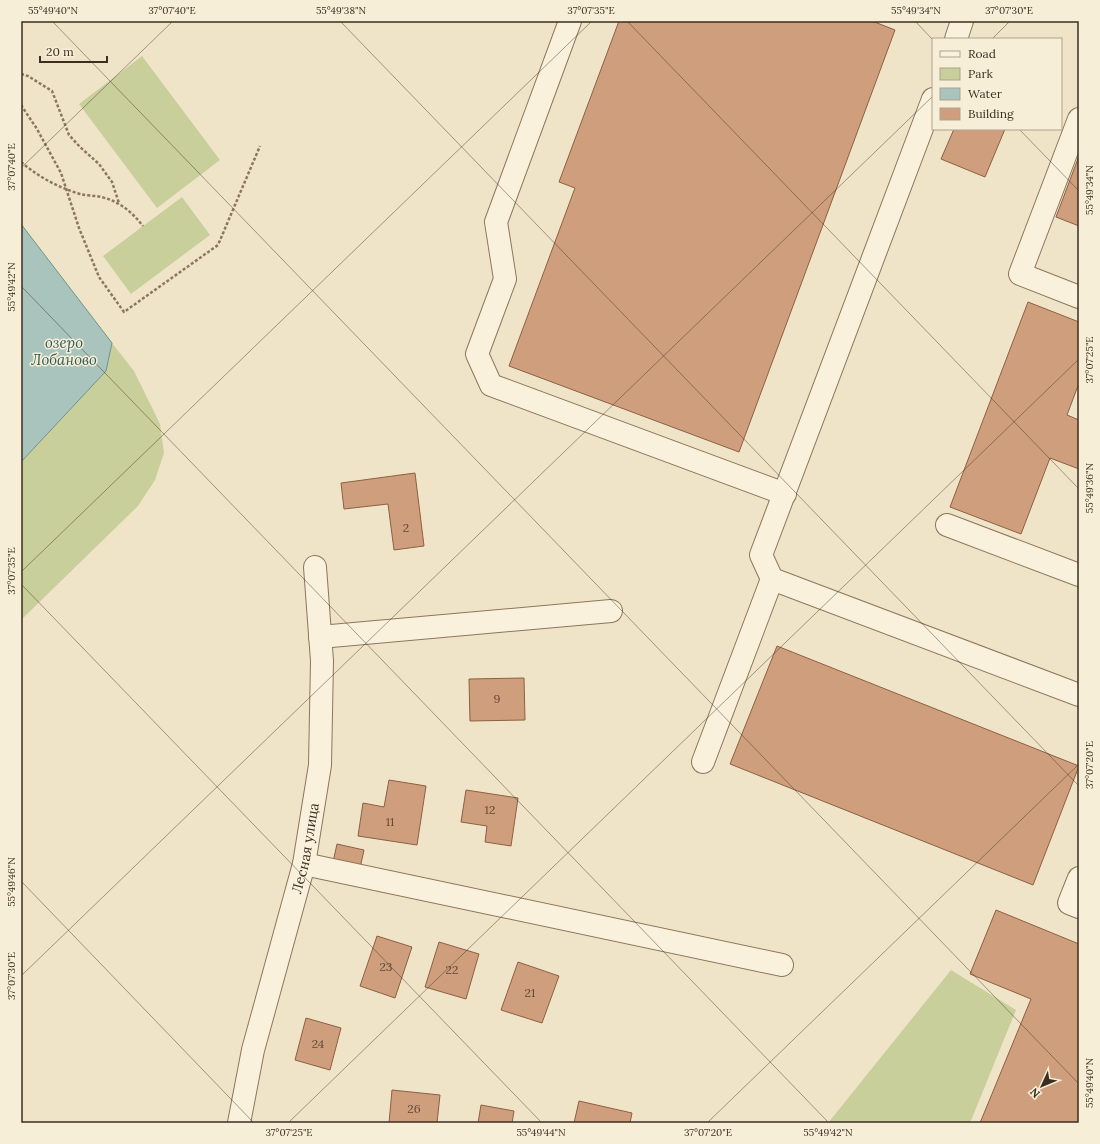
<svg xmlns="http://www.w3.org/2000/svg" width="1100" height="1144" font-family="Lora,serif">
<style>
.green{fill:#c9cf9b}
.water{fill:#a9c4bc;stroke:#6f938a}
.building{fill:#cf9f7d;stroke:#8d5f41}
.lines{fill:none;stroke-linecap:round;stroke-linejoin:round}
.minor-casing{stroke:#8d765c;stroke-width:24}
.path{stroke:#8d765c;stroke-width:2.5;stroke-dasharray:3 2;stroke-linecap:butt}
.minor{stroke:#faf1dc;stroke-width:22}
.ticks{fill:none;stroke:#3d2e20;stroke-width:1;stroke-opacity:0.45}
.labels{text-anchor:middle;stroke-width:3;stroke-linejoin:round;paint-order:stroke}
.number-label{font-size:12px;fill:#624a37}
.street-label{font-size:14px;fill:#3d2e20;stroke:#f7eed8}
.water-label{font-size:15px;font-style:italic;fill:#2f5d5a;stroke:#f7eed8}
.neatline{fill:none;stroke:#3d2e20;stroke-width:1.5}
.ticks-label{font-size:10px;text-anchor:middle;fill:#3d2e20}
</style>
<rect width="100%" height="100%" fill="#f0e4c8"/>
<path class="green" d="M142,56L220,160L157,208L79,104Z
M182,197L210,235L131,294L103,256Z
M112,343L134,371L160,424L164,453L155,480L138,506L21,620V462L106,371Z
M951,970L1016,1010L970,1123H828Z"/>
<path class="water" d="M21,224L112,343L106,371L21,462Z"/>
<path class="building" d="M619,21H872L895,30L739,452L509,366L575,188L559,182Z
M954,129H1005L985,177L941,159Z
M1079,156V226L1056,217Z
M1028,302L1079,322V383L1067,415L1079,420V469L1050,458L1021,534L950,507Z
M415,473L424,546L394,550L388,504L344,509L341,483Z
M777,646L1079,766L1033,885L730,764Z
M524,678L525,720L470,721L469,679Z
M389,780L426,786L417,845L358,836L363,803L384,807Z
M466,790L518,798L511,846L485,842L487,826L461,822Z
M337,844L364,850L360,868L333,862Z
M996,910L1079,944V1123H980L1031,999L970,974Z
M377,936L412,947L395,998L360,986Z
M439,942L479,954L466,999L425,987Z
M518,962L559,976L542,1023L501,1010Z
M306,1018L341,1028L330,1070L295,1060Z
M392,1090L440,1095L437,1123H389Z
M579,1101L632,1113L630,1123H574Z
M481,1105L514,1111L512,1123H478Z"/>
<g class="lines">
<defs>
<g id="minor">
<path d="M570,21L496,222L505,279L477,354L491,385L785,494"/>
<path d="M956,39L962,21"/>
<path d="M933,99L761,555L772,579L1079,695"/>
<path d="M1079,119L1020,274L1079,297"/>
<path d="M947,525L1079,575"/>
<path d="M320,637L611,611"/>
<path d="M703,762L772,579"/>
<path d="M304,864L782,965"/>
<path d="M1079,878L1069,903L1079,907"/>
<path id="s1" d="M239,1123L253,1050L304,864L320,765L322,661L315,567"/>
</g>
</defs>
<use href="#minor" class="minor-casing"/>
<path class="path" d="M21,74L28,76L52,91L69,135L80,147L99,164L112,182L119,203
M21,105L37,129L61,173L79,228L99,277L124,312L218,245L260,146
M21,162C39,177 57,187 80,194C86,196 94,195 101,197C119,201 132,212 143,226"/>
<use href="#minor" class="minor"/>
</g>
<path class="ticks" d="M52,21L1079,1084M340,21L1079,786M627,21L1079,489M915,21L933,40M992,39L1010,21M1019,129L1079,191M21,168L173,21M21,286L829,1123M21,572L592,21M21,584L542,1123M21,881L254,1123M21,976L933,96M288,1123L1079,359M707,1123L1079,764"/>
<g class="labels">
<g class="number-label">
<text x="406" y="532">2</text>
<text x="497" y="703">9</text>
<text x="490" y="814">12</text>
<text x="390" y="826">11</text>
<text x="386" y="971">23</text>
<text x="452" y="974">22</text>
<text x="530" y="997">21</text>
<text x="318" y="1048">24</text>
<text x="414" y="1113">26</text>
</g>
<g class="street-label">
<text dy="5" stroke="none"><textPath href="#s1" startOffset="283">Лесная улица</textPath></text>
</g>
<g class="water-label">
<text x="64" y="348">озеро<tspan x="64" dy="17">Лобаново</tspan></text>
</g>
</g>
<rect width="1100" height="1144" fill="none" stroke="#f7eed8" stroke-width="44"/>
<rect x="932" y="38" width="130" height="92" fill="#f7eed8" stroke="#ada18e"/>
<rect x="940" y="51" width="20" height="6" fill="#faf1dc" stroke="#ada18e"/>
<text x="968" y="58" font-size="12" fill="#3d2e20">Road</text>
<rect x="940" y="68" width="20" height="12" fill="#c9cf9b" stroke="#ada18e"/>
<text x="968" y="78" font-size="12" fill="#3d2e20">Park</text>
<rect x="940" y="88" width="20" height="12" fill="#a9c4bc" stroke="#ada18e"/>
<text x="968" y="98" font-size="12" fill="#3d2e20">Water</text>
<rect x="940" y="108" width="20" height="12" fill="#cf9f7d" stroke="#ada18e"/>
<text x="968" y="118" font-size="12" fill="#3d2e20">Building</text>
<g transform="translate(1042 1086) rotate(226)" stroke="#f7eed8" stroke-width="3" paint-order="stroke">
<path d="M0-3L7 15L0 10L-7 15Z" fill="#3d2e20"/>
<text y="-6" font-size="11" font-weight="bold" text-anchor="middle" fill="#3d2e20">N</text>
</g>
<path d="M40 56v6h67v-6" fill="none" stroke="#3d2e20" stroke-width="2"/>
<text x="46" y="56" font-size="12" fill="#3d2e20" stroke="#f7eed8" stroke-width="3" paint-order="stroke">20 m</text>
<rect x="22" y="22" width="1056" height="1100" class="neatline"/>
<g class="ticks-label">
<text x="53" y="14">55°49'40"N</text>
<text x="172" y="14">37°07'40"E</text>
<text x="341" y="14">55°49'38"N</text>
<text x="591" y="14">37°07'35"E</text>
<text x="916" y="14">55°49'34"N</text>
<text x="1009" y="14">37°07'30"E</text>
<text transform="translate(11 167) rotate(-90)" y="4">37°07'40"E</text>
<text transform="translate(1089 190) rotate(-90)" y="4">55°49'34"N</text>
<text transform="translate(11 287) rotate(-90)" y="4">55°49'42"N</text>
<text transform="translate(1089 360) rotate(-90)" y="4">37°07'25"E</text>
<text transform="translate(1089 488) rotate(-90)" y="4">55°49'36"N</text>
<text transform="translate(11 571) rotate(-90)" y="4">37°07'35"E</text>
<text transform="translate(1089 765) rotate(-90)" y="4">37°07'20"E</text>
<text transform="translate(11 882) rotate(-90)" y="4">55°49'46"N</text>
<text transform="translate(11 976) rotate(-90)" y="4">37°07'30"E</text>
<text transform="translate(1089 1083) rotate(-90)" y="4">55°49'40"N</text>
<text x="289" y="1136">37°07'25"E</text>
<text x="541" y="1136">55°49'44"N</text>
<text x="708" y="1136">37°07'20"E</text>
<text x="828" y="1136">55°49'42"N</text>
</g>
</svg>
